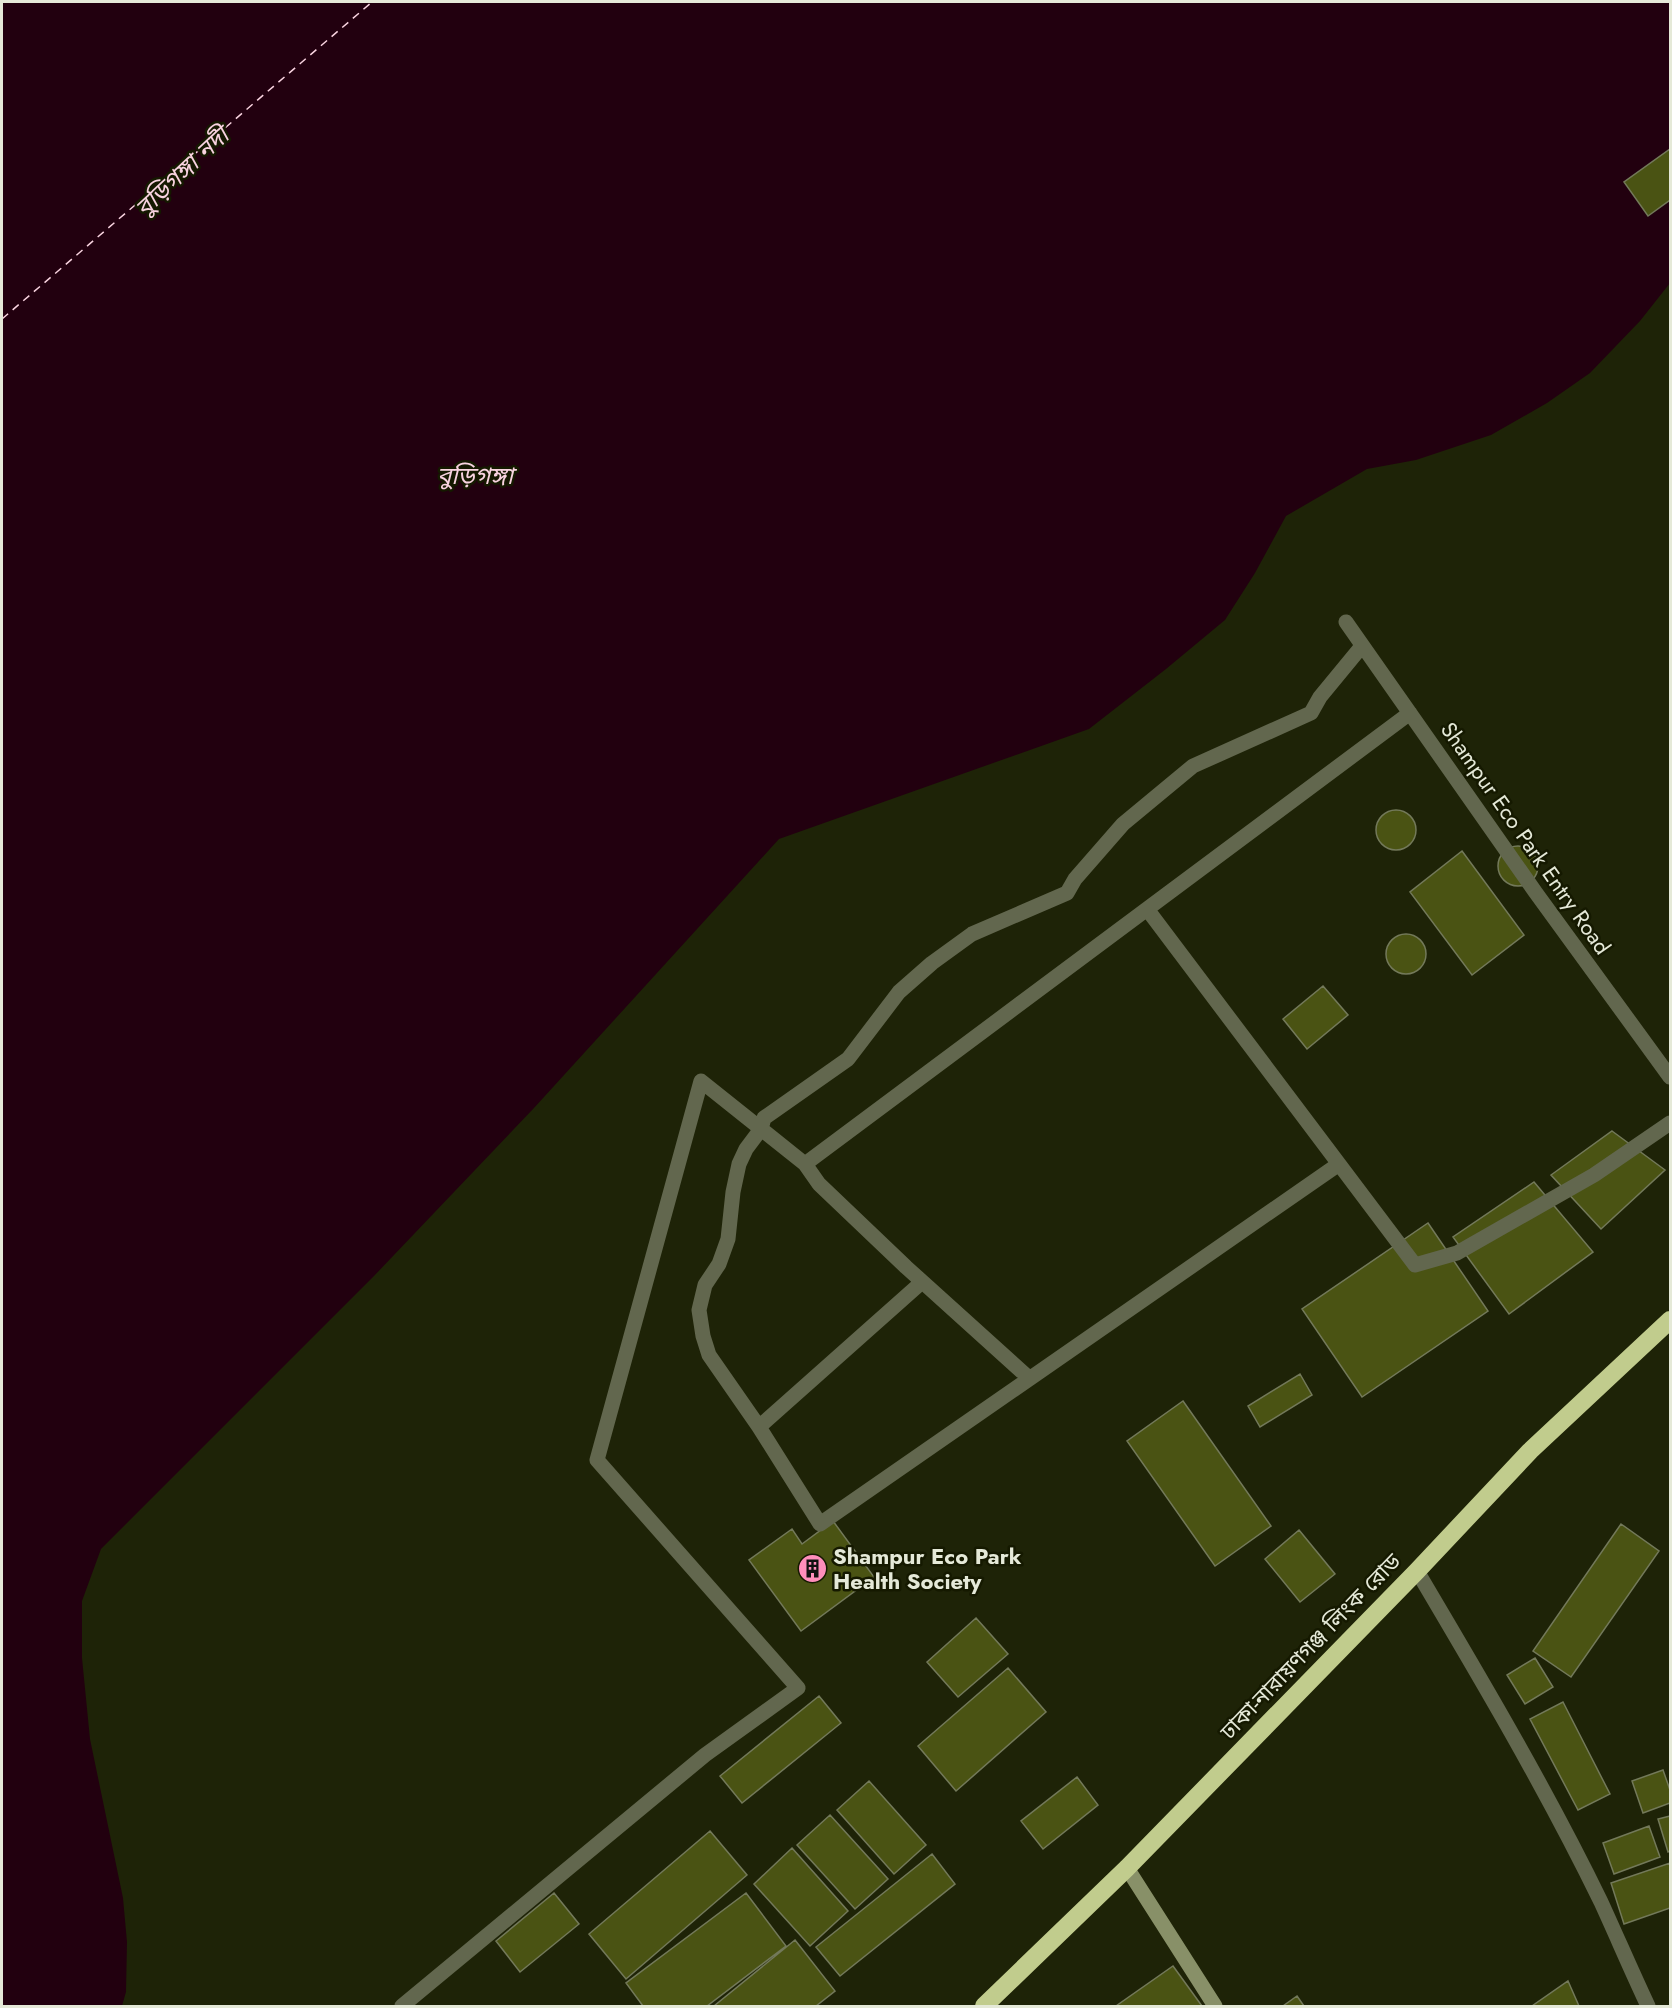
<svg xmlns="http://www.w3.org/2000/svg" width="1672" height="2008" font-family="Jost,'Noto Sans Bengali',sans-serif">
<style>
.water{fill:#22000f}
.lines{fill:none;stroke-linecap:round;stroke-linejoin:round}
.ferry{stroke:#f9d3e0;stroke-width:1.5;stroke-dasharray:8 6;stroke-linecap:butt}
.building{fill:#4a5313;stroke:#73795a;stroke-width:1.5}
.street{stroke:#62674e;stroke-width:15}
.secondary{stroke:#889068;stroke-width:15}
.highway{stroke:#c1cc8d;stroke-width:18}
.labels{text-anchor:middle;stroke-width:5;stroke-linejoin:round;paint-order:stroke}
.street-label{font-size:22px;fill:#e5e9d8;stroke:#151900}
.poi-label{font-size:22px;font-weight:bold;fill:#e5e9d8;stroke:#151900;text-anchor:start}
.water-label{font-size:24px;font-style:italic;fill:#f9d3e0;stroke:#151900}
</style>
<rect width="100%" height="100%" fill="#1e2307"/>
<path class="water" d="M2,2H1670V283L1640,321L1590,373L1547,403L1491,435L1416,460L1367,469L1286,516L1255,573L1225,620L1166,669L1089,729L779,839L534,1108L374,1276L101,1549L82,1601V1658L90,1739L123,1898L127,1942L126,1992L122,2006H2Z"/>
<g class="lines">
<path class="ferry" d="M2,319L372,2"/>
</g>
<path class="building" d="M1670,149V200L1648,216L1624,182Z
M1376 830a20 20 0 1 1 40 0a20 20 0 1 1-40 0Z
M1498 866a20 20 0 1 1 40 0a20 20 0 1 1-40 0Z
M1462,851L1524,935L1472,975L1410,892Z
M1386 954a20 20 0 1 1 40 0a20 20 0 1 1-40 0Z
M1323,986L1348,1015L1307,1049L1283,1019Z
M1612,1131L1665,1170L1601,1229L1551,1175Z
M1534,1182L1593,1252L1509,1314L1453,1237Z
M1428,1223L1488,1311L1362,1397L1302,1309Z
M1300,1374L1312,1395L1260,1427L1248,1406Z
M1183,1401L1271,1526L1215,1566L1127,1441Z
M833,1521L874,1577L801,1631L749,1560L792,1529L802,1544Z
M1621,1524L1659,1551L1571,1677L1533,1651Z
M1299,1530L1335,1574L1300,1602L1265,1559Z
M976,1618L1008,1654L958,1697L927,1662Z
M1535,1658L1553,1687L1525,1704L1507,1675Z
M1008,1668L1046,1712L956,1791L918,1746Z
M819,1696L841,1723L742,1803L720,1776Z
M1563,1702L1610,1794L1578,1810L1530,1719Z
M1663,1770L1670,1790V1803L1643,1813L1632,1781Z
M1077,1777L1098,1805L1043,1849L1021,1821Z
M869,1781L926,1845L894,1874L837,1810Z
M830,1815L888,1879L855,1909L797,1845Z
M1670,1816V1851L1668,1852L1658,1819Z
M1649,1826L1660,1857L1614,1874L1603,1843Z
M710,1831L747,1875L626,1979L589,1934Z
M792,1848L848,1911L810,1946L754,1884Z
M932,1854L955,1884L840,1976L816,1947Z
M1670,1863V1908L1624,1924L1611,1883Z
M554,1893L579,1924L520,1972L496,1941Z
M746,1893L786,1946L707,2006H643L626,1983Z
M795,1940L835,1991L816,2006H714Z
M1173,1966L1202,2006H1116Z
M1568,1981L1579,2006H1532Z
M1297,1996L1304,2006H1283Z"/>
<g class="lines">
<path class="street" d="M1346,622L1536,893L1670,1077
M1147,909L1415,1265L1457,1253L1594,1175L1670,1123
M805,1164L819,1184L906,1267L1029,1378
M1339,1164L820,1524L759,1427L709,1355L703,1336L699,1310L705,1285L719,1264L728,1239L733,1192L739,1164L746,1149L761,1129L764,1118L848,1059L899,992L932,963L972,934L1067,893L1075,879L1123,824L1193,766L1311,713L1320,697L1362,646
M759,1427L922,1282
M1417,1571C1481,1679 1546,1789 1601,1902C1617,1937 1632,1972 1648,2006
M402,2006L705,1755L798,1688L597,1460L701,1081L805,1164L1410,713"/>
<path class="secondary" d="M1127,1868L1215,2006"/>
<path class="highway" d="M984,2006L1127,1868L1417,1571L1530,1451L1670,1320"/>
</g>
<defs>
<symbol id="building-disc" viewBox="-11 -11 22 22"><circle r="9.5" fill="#ff8ebb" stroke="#151900"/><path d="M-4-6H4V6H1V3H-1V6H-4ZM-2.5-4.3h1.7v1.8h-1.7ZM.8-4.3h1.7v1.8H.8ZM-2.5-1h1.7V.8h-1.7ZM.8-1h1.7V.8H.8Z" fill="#111"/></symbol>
</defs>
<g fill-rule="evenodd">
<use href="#building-disc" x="796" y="1552" width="33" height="33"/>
</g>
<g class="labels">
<g class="street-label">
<text transform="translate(1526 838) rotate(55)" y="8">Shampur Eco Park Entry Road</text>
<text transform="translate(1310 1646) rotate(-46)" y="8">ঢাকা-নারায়ণগঞ্জ লিংক রোড</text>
</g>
<g class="poi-label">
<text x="833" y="1564">Shampur Eco Park<tspan x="833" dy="25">Health Society</tspan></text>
</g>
<g class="water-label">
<text transform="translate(182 172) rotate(-43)" y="8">বুড়িগঙ্গা নদী</text>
<text x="475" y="484">বুড়িগঙ্গা</text>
</g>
</g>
<rect width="1672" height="2008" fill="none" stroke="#e5e9d8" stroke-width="6"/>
</svg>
